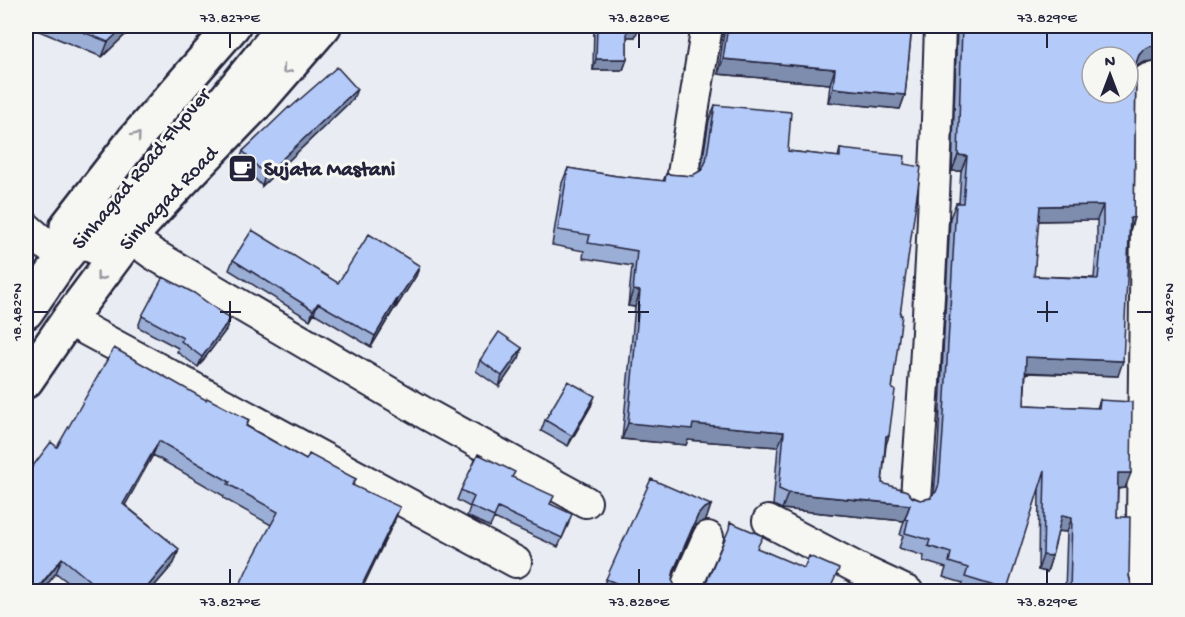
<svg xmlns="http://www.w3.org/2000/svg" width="1185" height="617" font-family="'Gochi Hand',sans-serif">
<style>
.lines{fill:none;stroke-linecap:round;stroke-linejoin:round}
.street-casing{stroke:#22223b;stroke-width:34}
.primary-casing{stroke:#22223b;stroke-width:38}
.street{stroke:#f6f6f2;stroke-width:30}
.primary{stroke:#f6f6f2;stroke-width:33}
.wall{fill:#9baed6;stroke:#22223b;stroke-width:1.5;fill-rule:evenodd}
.shaded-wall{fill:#7e8dae;stroke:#22223b;stroke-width:1.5}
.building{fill:#b4caf9;stroke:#22223b;stroke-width:1.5;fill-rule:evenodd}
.oneway{stroke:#9797a0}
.ticks{fill:none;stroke:#22223b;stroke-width:2}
.labels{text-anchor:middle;stroke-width:6;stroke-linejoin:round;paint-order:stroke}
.street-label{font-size:21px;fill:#22223b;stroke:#f6f6f2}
.poi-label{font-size:21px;font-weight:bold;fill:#22223b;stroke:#f6f6f2;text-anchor:start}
.neatline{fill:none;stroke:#22223b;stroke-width:2}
.ticks-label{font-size:15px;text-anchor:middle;fill:#22223b}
</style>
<rect width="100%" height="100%" fill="#e9edf3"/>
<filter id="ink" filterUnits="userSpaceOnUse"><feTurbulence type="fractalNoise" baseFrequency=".0167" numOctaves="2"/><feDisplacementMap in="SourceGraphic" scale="12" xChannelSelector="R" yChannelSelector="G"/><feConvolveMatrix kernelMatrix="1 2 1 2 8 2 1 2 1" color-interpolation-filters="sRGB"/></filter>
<g filter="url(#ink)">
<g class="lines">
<defs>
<path id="street" d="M683,174L707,26
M26,227L50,248
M130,237L153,254L428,415L586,502
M68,320L516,562
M916,498C928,341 936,183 940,26
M768,521L863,571L908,592
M684,592L708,537
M1141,592L1148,79L1160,77"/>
<g id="primary">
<path d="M67,226L133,141L233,26"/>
<path d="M95,247L110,226L150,178L221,105L285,26"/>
<path d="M26,312L62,260L100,214"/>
<path id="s1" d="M26,381L68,320L130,237L179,184L258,102L324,26"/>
</g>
</defs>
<use href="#street" class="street-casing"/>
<use href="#primary" class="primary-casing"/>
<use href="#street" class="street"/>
<use href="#primary" class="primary"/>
</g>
<path class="wall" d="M27,26H129L126,34L102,57Z
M594,26H639L635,37H627V59L623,70H593Z
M725,26H912L905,95L900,109L828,102L830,84L718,74Z
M957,26H1160V60L1145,62L1138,65L1136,67L1134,217L1130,231L1118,376L1026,373L1024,405L1097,408L1100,400L1125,488L1118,489L1117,517L1131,584L1137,591H1139H1065L1067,532L1058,531L1052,556L1047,572L1038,570L1039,488L1006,591H960L963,583L943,577L946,568L923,561L924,556L899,548L903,536L900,535L904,521L782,509L773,505L778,447L688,440L686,445L622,439L635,307L628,306L632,266L583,258L584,251L552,245L562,183L568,168L617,176L663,181L666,174L693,176L701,170L709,120L715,105L788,151L838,157L840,149L904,164L900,315L882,483L920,500L931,498L934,494L938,447L950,218L956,203H959L961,171H952ZM1097,220V242L1094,278L1034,276L1038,221Z
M353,99L262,186L239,162L243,151L290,108Z
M233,260L338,283L416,276L395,309H394L371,347L314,313L310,320L229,270Z
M142,316L230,319L226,330L198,367L177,352L178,348L138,327Z
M522,348L519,358L499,387L476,371L480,360Z
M206,400L249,420L247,426L306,460L356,479L353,485L394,522L271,525L223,498L224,496L153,455L125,505L179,549L174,563L150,591H79L56,573L42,591H26V475L57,447Z
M591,406L568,446L541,431L545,420Z
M513,478L551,504L569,523L558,547L494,518L490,527L467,516L470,507L457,500L461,490Z
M1160,501V591H1156L1158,588Z
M711,505L706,520L697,524L692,530L673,574L672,580L676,588L681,591H602L606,579Z"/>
<path class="shaded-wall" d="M125,26H129L126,34L102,57L108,42Z
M627,27H639L635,37H624Z
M1160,45V60L1145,62L1138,65L1133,71L1139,55L1144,49L1151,46Z
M596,59H627L623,70H593Z
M723,59L835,69L830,84L718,74Z
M833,88L905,95L900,109L828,102Z
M357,89L353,99L262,186L265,175Z
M958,155L967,156L961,171H952Z
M1103,205L1097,220L1034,221L1040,206Z
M1134,217L1129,233L1130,218Z
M420,266L416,276L395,309L398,299Z
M633,290L640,291L635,307L628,306Z
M397,299L394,309L371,347L375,336Z
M318,303L314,313L310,320L313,310Z
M230,319L226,330L198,367L202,357Z
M522,348L519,358L499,387L502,376Z
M1026,357L1123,361L1118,376L1020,372Z
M595,396L591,406L568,446L572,436Z
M628,423L693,424L784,432L778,447L688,440L686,445L622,439Z
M886,436H889L884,451Z
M159,441L153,455L118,518L123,504Z
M1118,473H1131L1125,488L1113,489Z
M788,493L910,505L904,521L782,509Z
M711,505L706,520L697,524L692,530L668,585L674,570L698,515L703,509Z
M400,507L394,522L361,591H359Z
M1062,515L1072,517L1067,532L1056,531Z
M179,549L174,563L150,591H144Z
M1043,555L1052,556L1047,572L1038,570Z
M62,558L56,573L42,591H37Z"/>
<path class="building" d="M68,26H125L108,42Z
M597,26H639V27H627V59H596Z
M728,26H912L905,95L833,88L835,69L723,59Z
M962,26H1160V45L1151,46L1144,49L1139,55L1136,63L1134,217L1130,218L1123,361L1026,357L1024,405L1099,408L1100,400L1132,402L1131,473H1118L1117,517H1130L1129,576L1131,584L1137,591H1139H1070L1072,517L1062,515L1052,556L1043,555L1045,470L1007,590L965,577L968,568L949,562L951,553L928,546L930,540L905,533L908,520L905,519L910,505L788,493L779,489L784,432L693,424L692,429L628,423L640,291L633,290L637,251L588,243L590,235L558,230L568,168L617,176L665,181L666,174L693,176V175L702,170L706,161L715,105L791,112L788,151L840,157V149L905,156L904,164L921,167L900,315H902L892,389L895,390L889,436H886L882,483L907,491L912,497L920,500L931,498V496L936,492L939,484L943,432L956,203H963L967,156L958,155ZM1092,57H1128V93H1092ZM1103,205V227L1098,279L1034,276L1040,206Z
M337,67L357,89L265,175L243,151L289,107L290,108Z
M252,230L338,283L369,234L420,266L398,299H397L375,336L318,303L313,310L233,260Z
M163,277L194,293L230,319L202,357L181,341L183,338L142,316Z
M499,332L522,348L502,376L480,360Z
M114,348L206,400L207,398L249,420L246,426L306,460L309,454L356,479L352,485L400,507L359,591H237L249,565L278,512L228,484L230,482L159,441L123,504L179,549L144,591H102L62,558L37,589L26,581V475L51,442L57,447Z
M568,381L595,396L572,436L545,420Z
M478,454L515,472L512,477L554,496L550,504L572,514L562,538L498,508L494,517L470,506L474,497L461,490Z
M651,479L711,505L703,509L698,515L674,570L672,580L676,588L681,591H635L606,579Z
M730,522L763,536L757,548L804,568L809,556L839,569L829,591H699L705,585L729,529Z"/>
<defs><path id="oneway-chevron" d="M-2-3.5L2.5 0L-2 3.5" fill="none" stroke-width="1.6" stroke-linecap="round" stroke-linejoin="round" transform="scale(1.5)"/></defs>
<g class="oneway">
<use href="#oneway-chevron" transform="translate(286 70) rotate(131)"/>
<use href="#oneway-chevron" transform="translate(137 136) rotate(-50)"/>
<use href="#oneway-chevron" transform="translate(100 277) rotate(127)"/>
</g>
</g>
<path class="ticks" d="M230,33V48M639,33V48M1047,33V48M230,301V322M639,301V322M1047,301V322M33,312H48M220,312H241M628,312H649M1037,312H1058M1137,312H1152M230,569V584M639,569V584M1047,569V584"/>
<defs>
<symbol id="cafe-square" viewBox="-11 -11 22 22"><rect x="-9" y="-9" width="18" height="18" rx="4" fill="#22223b" stroke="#f6f6f2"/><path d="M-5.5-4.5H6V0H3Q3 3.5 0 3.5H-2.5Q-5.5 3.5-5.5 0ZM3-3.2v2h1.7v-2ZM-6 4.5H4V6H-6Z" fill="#fff"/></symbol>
</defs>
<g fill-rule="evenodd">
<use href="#cafe-square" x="226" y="152" width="33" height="33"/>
</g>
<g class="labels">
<g class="street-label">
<text transform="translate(140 168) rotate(-50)" y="7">Sinhagad Road Flyover</text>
<text dy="7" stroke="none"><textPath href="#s1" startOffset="232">Sinhagad Road</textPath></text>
</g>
<g class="poi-label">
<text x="264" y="175">Sujata Mastani</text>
</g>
</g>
<rect width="1185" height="617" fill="none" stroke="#f6f6f2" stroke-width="66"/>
<g transform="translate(1110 75)"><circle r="28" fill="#f6f6f2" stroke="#a1a1a9" stroke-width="1.5"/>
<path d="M0-4.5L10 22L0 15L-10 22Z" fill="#22223b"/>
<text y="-9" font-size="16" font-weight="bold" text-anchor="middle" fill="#22223b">N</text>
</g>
<rect x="33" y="33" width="1119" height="551" class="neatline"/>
<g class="ticks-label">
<text x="230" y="22">73.827°E</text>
<text x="639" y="22">73.828°E</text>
<text x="1047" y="22">73.829°E</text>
<text transform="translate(16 312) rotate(-90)" y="5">18.482°N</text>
<text transform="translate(1168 312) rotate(-90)" y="5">18.482°N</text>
<text x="230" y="606">73.827°E</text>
<text x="639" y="606">73.828°E</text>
<text x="1047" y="606">73.829°E</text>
</g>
</svg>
